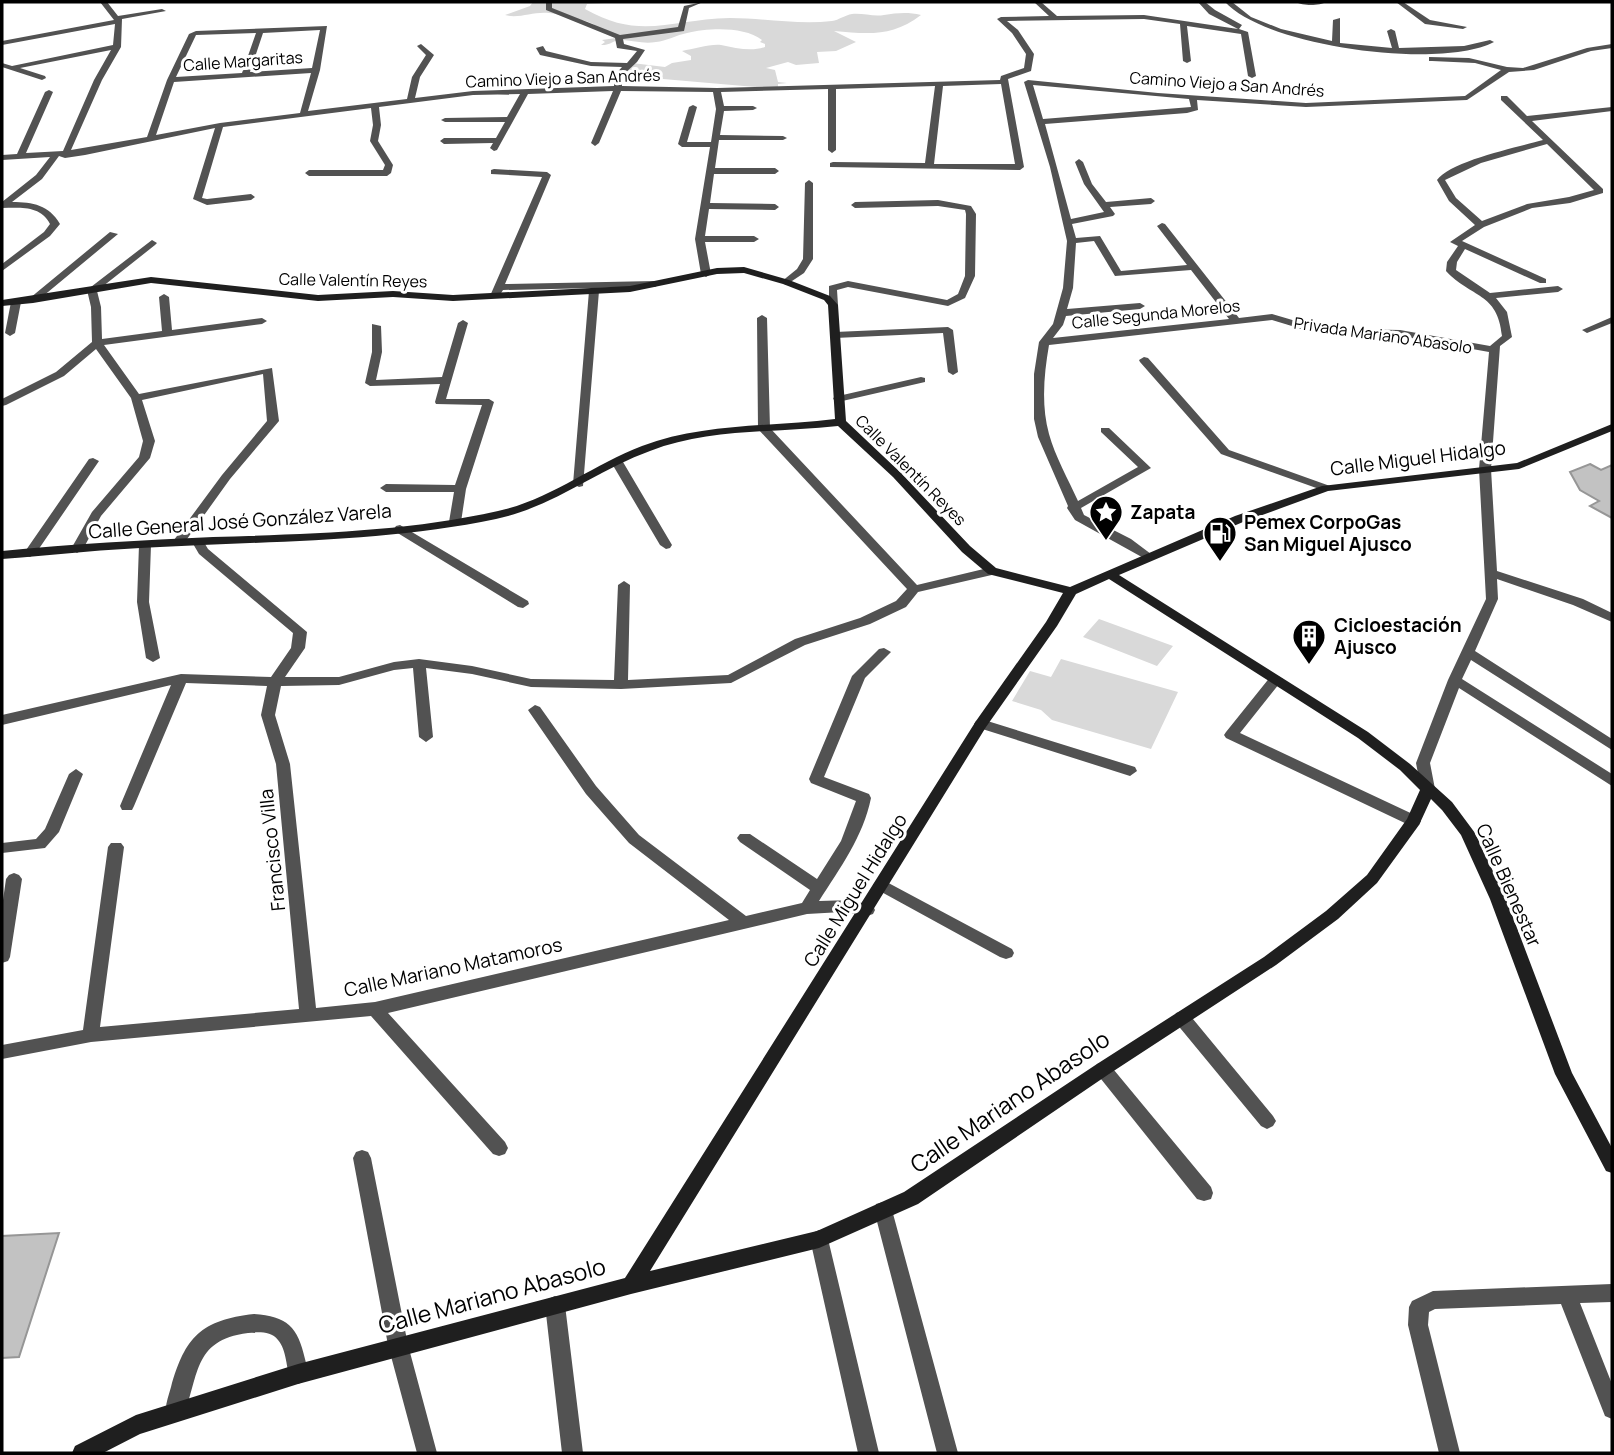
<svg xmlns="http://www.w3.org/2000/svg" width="1614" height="1455" font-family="Manrope,sans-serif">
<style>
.green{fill:#d9d9d9}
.building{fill:#c2c2c2;stroke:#969696;stroke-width:2}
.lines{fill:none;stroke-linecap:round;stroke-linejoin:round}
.street{fill:#525252;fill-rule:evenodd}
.secondary{fill:#1f1f1f;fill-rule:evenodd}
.labels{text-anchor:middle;stroke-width:6;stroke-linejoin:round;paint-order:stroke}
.far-street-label{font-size:16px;fill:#000;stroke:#fff}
.street-label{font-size:19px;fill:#000;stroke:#fff}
.poi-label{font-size:19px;font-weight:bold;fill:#000;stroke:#fff;text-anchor:start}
.near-street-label{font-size:23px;fill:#000;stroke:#fff}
</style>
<rect width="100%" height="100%" fill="#fff"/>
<path class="green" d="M533,2H623L587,4L585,9C641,41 671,19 730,18C764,18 798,25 832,21C839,20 845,15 852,14C863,13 874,17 884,15C897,13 908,12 921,15C892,37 869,34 834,31L856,42L836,51L817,52L819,63L796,65L788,62L766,68L775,70L778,82L787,83L778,84V89L663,79L648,82L624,76L632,63L665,67L672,63L691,60V56L682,51C694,49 709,44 721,45C736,48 751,52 765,47V44L760,42L762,40C744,26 708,28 687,33C677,35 666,41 656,42C644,44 634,41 623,40C613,39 613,45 601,45L605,42L602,40L616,38C606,34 601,30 593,24C587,20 557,14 549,13C534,11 519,19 505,15L530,6Z
M1099,619L1173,646L1157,666L1083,637Z
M1061,659L1178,692L1151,749L1052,720L1041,710L1012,701L1030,671L1051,677Z"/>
<path class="building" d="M1590,464L1601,470L1612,465V518L1590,506L1599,501L1580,490L1570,472Z
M59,1233L19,1357L2,1358V1236Z"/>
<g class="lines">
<path class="street" d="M100,2H107L118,16L162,9L166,11L122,19L121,47L102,80L71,150L147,137L167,80L189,34L196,31L327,26L320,70L308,111L407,99L412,77L426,55L417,46L421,44L434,55L420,77L415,98L473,91L614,86V76L622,67L591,66L540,55L536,48L543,46L546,51L591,62L627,63L637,51L617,48L615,38L546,10V2H552V8L620,35L678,27L684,6L703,2L689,8L684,31L623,39L624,44L645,50L637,62L622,76V86L717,88L1000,80L1001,76L1024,68L1026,54L1012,33L997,19L1001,17L1049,16L1034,2H1041L1057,16L1144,15L1238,29L1209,14L1198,2H1205L1215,10L1242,25L1239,29L1248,32L1256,76L1252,78L1248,76L1241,34L1187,26L1191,61L1187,63L1183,61L1180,24L1144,19L1007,21L1018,30L1034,54L1031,71L1008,79L1024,167L1020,170L830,167V163L833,162L925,163L935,86L836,89V150L832,153L828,150V89L721,92L724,106H753L757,108L753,110L724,111L720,135L783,136L787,138L783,140H719L715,168H775L779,171L775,174H714L710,203L775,204L779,207L775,210L709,209L705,236H754L759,239L754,242H705L711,274L706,277L701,274L695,239L710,147H682L678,144L689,107L693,105L697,107L687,142H711L716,109L713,92L621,91L599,143L595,146L591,143L613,91L528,94L497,150L494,151L490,148L493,143L444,144L440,141L444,138H496L505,122H445L441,120L445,118L507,117L520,94L473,95L379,107L381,125L378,141L393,165L391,173L387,176H309L305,173L309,170H383L385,165L370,141L373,125L371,108L223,127L202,198L207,199L251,194L255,197L251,200L207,205L193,199L215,128L85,155L65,158L59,156L42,179L12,202C33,202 49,205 60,224L50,236L2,271V264L44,232L50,224C40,205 20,208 2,208V202L36,175L50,157L2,160V155L17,154L45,92L49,90L53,92L26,153L63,151L94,80L111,50L20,68L45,76L46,78L42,80L2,67V63L12,66L113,45L115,24L2,45V41L114,20ZM320,30L312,68L250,72L263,33ZM256,33L242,73L176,77L196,35ZM311,73L300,113L220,123L156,135L174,82ZM1001,84L1015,164H934L943,86Z
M1225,2H1232L1251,17L1281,29L1332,41L1333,20L1340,18V43L1392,48L1387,31L1391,29L1395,31L1399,48L1464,46L1490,40L1494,42C1441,70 1266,47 1225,2Z
M1296,2H1326C1320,6 1302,6 1296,2Z
M1396,2H1403L1430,20L1467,27L1463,29L1425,24Z
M1612,44V48L1591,51L1534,70L1509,72L1467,100L1306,107L1197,100L1198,110L1187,113L1045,124L1071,219L1104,212L1084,184L1075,162L1079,159L1083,162L1092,184L1106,202L1151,198L1155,201L1151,204L1110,207L1115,214L1113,216L1072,224L1076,238L1100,236L1121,271L1187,265L1157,226L1162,223L1165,224L1239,318L1272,314L1306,324L1350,329L1400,330L1490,346L1502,336C1498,292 1471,298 1446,271L1447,262L1458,246L1450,242L1475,225L1449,201L1437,180C1450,161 1518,147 1543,140L1501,100V96H1507L1527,116L1612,107V111L1532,121L1603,189V193L1570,203L1532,208L1484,227L1462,241L1546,279V283H1540L1465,249L1457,262L1456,270L1490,293L1558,286L1563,289L1558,292L1496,298L1507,312L1512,337L1500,346L1491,469L1497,571L1583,599L1612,613V622L1573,605L1497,579L1498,599L1475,651L1612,739V750L1471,660L1462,679L1612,774V786L1459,688L1430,763L1435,789L1428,794L1421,789L1416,763L1448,680L1486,599L1479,469L1489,352L1400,336L1350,335L1305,330L1272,320L1049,345C1044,374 1041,405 1049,434C1055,456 1068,479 1078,501L1138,467L1101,432V428H1109L1151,468L1081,508L1084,515L1131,539L1155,557L1149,561L1075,520L1067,508L1068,506L1038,437L1034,419V374L1039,342L1053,324L1063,288L1067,241L1050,167L1024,82L1028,80L1158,93L1306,103L1465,96L1501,70L1475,63L1432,61H1429V57L1469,58L1507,67L1523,68L1587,48ZM1033,85L1189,99L1191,107L1043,119ZM1547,144L1594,190L1569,197L1527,204L1482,221L1456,198L1445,180L1481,163ZM1094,241L1115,276L1191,270L1229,319L1053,338L1063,325L1066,316L1140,309L1145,306L1140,303L1067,309L1073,288L1076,243Z
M494,169L547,172L551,175L505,284L655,281L660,284L655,287L594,288L599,291L583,486L579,487L573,484L589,291L594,288L503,290L498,298H492L490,296L542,177L491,174V170Z
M809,180L813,183V259L804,273L786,285L781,282L797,269L803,259L805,183Z
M938,200L971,206L976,214L975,276L965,298L948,306L848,287L837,290L838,305L829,307V286L848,281L947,300L958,294L965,276L966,214L965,210L938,206L855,208L851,205L855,202Z
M110,232L118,234L36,302H30V298Z
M152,240L157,243L155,245L97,291L101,307L102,339L162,331L159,297L164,294L169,297L172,330L262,318L267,321L262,324L104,345L139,394L272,368L279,421L230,479L182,546H174L172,543L174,540L222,475L267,421L263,374L142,400L155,441L150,458L101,516L83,549L77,553L71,549L92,512L139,457L143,441L131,398L96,349L64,376L6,405L2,406V399L56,372L92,342L91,307L87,290Z
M16,299L21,302L15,333L10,336L5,333L11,302Z
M762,315L767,318L770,428L917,585L992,567L998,571L996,574L918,592L906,607L870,624L805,645L731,683L621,689L531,687L472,674L426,668L433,737L426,742L419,737L413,668L394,670L339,685L281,686L275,715L290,764L316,1008L375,1002L729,920L629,843L586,794L530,713L528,710L535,705L540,707L596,786L639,835L746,916L802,903L810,890L740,842L737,838L740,834H750L817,879L841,841L856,801L811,783L809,779L852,676L879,649L884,648L891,652L865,678L824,777L869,794L871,798C863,837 840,868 819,901C838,900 855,900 873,906L875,910L873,914L867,916L842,912L807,914L388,1013L505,1142L508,1148L505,1154L499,1156L493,1154L371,1016L91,1042L2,1059V1045L83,1030L108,847L111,843H121L124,847L100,1027L299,1009L276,764L261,715L267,686L186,683L134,806L132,810H122L120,806L171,685L2,725V715L181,674L271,677L291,648L293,633L199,554L192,542L194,539H202L208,549L307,632L305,648L285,677H339L394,662L419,659L472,666L531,679L614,680L618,585L624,581L630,585L628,680L728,675L795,639L860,618L896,601L907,589L758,429L757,318Z
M1612,317V323L1587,333L1582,330Z
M463,320L468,323L446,399H489L494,402L466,489L461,522L455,526L449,522L454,492H386L380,488L386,484L455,485L482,405L436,404L435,402L440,384L370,386L365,383L372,352V324L381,326L382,352L376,380L442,377L458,323Z
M948,327L953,330L958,372L953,375L948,372L943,333L835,338L830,335L835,332Z
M1144,357L1148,358L1229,450L1330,486V490H1322L1221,454L1140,362L1139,360Z
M921,377L925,378V382L838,402L833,399L834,397Z
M93,458L99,461L36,553L30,557L26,556L24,553L89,459Z
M617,459L623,462L672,545L670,548L666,549L660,545L611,462Z
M400,525L528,601L529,604L523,608L518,607L396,532L394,529L396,526Z
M145,541L151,545L149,602L160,658L153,662L146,658L137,602L139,545Z
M1276,675L1283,679L1240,733L1419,817L1421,821L1419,825H1409L1226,738L1224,735L1226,732L1271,676Z
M981,719L1135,767L1137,771L1130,776L976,727L974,724L976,721Z
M76,769L83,774L59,832L45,848L2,853V843L36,839L45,829L69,774Z
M14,873L19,875L22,879L10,957L8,961L2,963V907L6,879L9,875Z
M881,879L1012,949L1014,953L1012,957L1006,959L1000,957L876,889L873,885L876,881Z
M1182,1011L1188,1013L1273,1116L1276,1121L1273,1126L1267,1129L1261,1126L1176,1023L1174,1018L1176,1013Z
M1103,1062L1109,1064L1211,1187L1213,1193L1211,1199L1204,1201L1197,1199L1097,1074L1094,1069L1097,1064Z
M362,1150L368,1152L371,1158L408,1345L437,1453H417L388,1345L353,1158L356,1152Z
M883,1202L890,1204L892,1210L958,1453H937L874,1210L876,1204Z
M819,1230L826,1233L828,1239L879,1453H858L810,1239L812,1233Z
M1612,1284V1302L1580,1303L1612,1384V1419L1605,1416L1561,1304L1435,1309L1429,1312L1428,1325L1460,1453H1439L1408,1325L1409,1307L1412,1301L1433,1291Z
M555,1296L562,1299L565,1305L583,1453H562L545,1305L548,1299Z
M254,1314C287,1316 298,1327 305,1359C307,1367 309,1373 305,1381L298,1384L291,1381C286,1369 287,1350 278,1340C271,1331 258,1332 248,1333C191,1340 200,1378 182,1419L175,1422L168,1419C163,1409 168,1398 171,1387C185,1337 201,1320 254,1314Z"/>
<path class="secondary" d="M717,268L744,267L789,280L830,296L838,305L846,421L901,473L970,546L996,568L1070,587L1235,516L1322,486L1517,463L1612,424V431L1519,469L1328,491L1243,522L1119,575L1368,732L1410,764L1452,802L1475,833L1506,899L1572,1073L1612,1148V1173L1606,1171L1555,1074L1490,899L1461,835L1442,810L1431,799L1419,825L1377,883L1338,919L1276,965L1109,1074L918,1204L819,1248L631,1294L298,1384L140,1434L103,1453H72L75,1446L136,1415L298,1364L625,1278L976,721L1046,622L1063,593L988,574L962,552L893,477L838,426C776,433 710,428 650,451C597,470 553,507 496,519C386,542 272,541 160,547C107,549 54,555 2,559V551C72,544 143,540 213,537C308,534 405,532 498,511C550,500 592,465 642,446C703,423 771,427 835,419L828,305L824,300L783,284L744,273L717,274L630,292L453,301L393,297L318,301L151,283L33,303L2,306V300L151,277L318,295L393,291L453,295L630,286ZM1109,579L1358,738L1400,770L1420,790L1407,819L1367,875L1326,911L1264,957L1097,1064L904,1192L817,1231L650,1271L986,727L1057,626L1076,594Z"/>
</g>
<defs>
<symbol id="sight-pin" viewBox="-11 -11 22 30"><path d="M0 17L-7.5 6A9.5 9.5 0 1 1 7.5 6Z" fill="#000" stroke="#fff"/><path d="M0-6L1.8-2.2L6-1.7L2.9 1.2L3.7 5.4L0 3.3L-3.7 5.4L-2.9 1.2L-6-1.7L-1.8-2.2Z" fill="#fff"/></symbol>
<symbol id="fuel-pin" viewBox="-11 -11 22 30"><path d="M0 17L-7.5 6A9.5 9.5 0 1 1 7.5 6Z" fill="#000" stroke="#fff"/><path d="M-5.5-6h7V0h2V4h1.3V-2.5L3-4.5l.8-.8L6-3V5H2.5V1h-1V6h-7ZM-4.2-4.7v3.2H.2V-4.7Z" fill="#fff"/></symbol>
<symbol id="building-pin" viewBox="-11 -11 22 30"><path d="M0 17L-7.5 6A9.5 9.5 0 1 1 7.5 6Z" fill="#000" stroke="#fff"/><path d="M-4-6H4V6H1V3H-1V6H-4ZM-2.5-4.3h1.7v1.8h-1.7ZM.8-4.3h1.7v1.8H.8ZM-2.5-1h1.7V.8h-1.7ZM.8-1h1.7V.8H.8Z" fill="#fff"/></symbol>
</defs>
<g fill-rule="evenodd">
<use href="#sight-pin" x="1087" y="493" width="38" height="52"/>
<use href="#fuel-pin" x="1201" y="514" width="38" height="52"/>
<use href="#building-pin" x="1290" y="617" width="38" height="52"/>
</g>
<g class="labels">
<g class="far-street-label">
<text transform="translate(243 61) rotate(-4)" y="6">Calle Margaritas</text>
<text transform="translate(563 78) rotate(-2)" y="6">Camino Viejo a San Andrés</text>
<text transform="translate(1227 84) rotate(4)" y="6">Camino Viejo a San Andrés</text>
<text transform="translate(353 280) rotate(1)" y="6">Calle Valentín Reyes</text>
<text transform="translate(1156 314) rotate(-6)" y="6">Calle Segunda Morelos</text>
<text transform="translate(1383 335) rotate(8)" y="6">Privada Mariano Abasolo</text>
<text transform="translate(911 470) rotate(45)" y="6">Calle Valentín Reyes</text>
</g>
<g class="street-label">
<text transform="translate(1418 458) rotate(-7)" y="7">Calle Miguel Hidalgo</text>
<text transform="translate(240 521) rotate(-4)" y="7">Calle General José González Varela</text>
<text transform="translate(272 850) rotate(-96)" y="7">Francisco Villa</text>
<text transform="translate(1509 885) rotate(66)" y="7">Calle Bienestar</text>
<text transform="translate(855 890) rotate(-58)" y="7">Calle Miguel Hidalgo</text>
<text transform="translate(453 967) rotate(-12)" y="7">Calle Mariano Matamoros</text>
</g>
<g class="poi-label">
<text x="1130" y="519">Zapata</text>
<text x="1244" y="529">Pemex CorpoGas<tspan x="1244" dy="22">San Miguel Ajusco</tspan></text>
<text x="1334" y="632">Cicloestación<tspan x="1334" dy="22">Ajusco</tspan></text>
</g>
<g class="near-street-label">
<text transform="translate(1010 1102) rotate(-34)" y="8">Calle Mariano Abasolo</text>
<text transform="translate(492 1296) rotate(-15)" y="8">Calle Mariano Abasolo</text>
</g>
</g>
<rect width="1614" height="1455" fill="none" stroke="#000000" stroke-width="7"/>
</svg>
